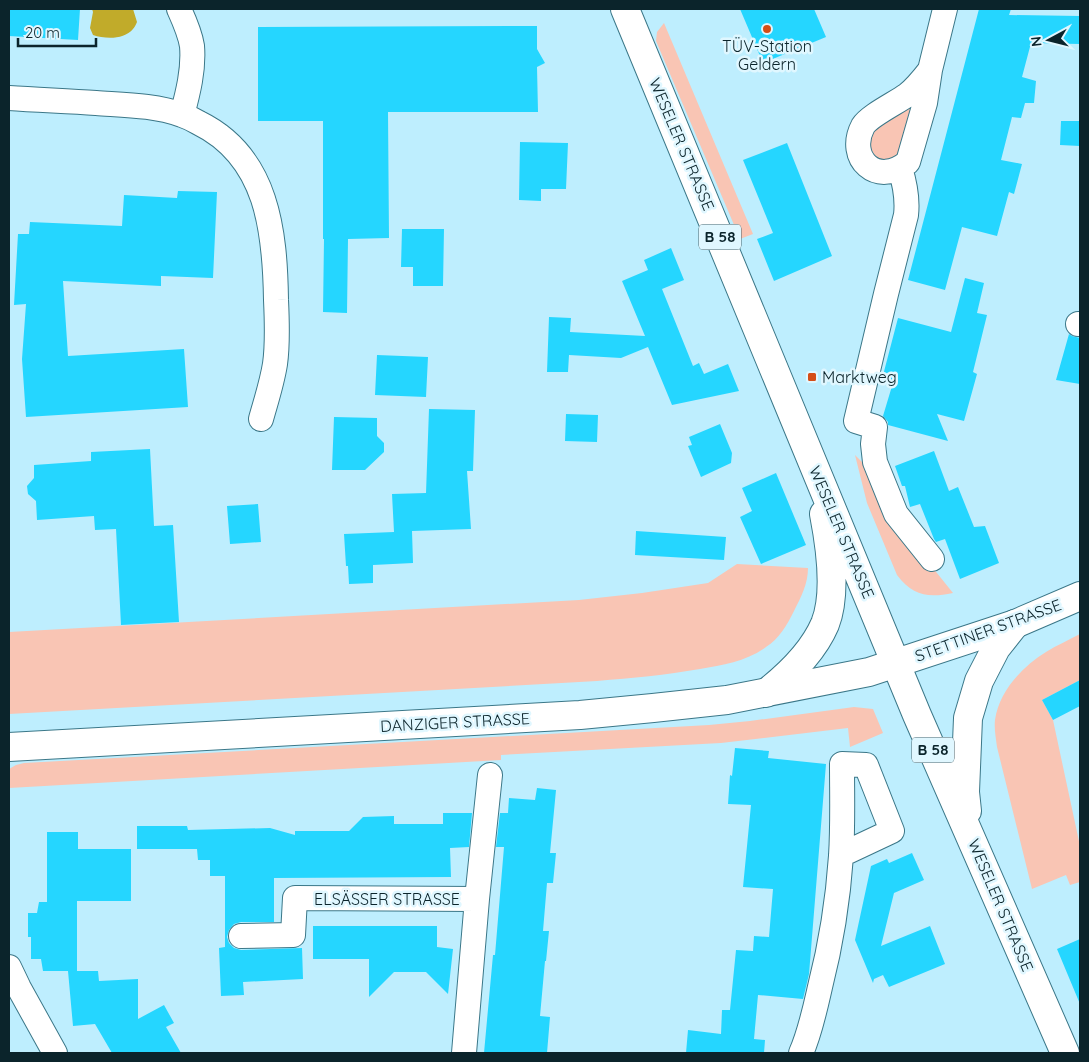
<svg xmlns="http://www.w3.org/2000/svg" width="1089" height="1062" font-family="Quicksand,sans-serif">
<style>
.green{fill:#f9c5b4}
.water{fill:#c1ab2a}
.building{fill:#25d6ff}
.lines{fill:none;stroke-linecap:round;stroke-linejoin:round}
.street-casing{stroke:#3b7788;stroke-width:26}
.secondary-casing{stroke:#3b7788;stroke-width:30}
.primary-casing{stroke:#3b7788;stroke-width:30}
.street{stroke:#fff;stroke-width:24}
.secondary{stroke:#fff;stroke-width:28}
.primary{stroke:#fff;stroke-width:28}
.poi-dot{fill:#d44d17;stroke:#e0f7ff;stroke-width:2}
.labels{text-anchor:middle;stroke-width:5;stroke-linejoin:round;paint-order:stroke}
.shield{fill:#e0f7ff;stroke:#4b636b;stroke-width:1}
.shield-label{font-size:15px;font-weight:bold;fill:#0b242b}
.poi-label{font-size:16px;fill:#0b242b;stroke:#e0f7ff}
.street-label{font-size:16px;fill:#0b242b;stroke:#e0f7ff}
</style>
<rect width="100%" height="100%" fill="#beeefe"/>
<path class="green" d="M664,23L753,234L740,239L656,41L657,32Z
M916,103L901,155L896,159L881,161C869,153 865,137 877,126C880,124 885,122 888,120C897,115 907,109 916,103Z
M855,455L875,475L892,517L953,593C928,598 913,596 897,575L867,503Z
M737,564L808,568C808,584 801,597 794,611C787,625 779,639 766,647C747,661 723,665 700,669C666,675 632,678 597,681L9,714V632L579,600L642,593L708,583Z
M1080,634V680L1042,700L1053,720L1080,846V882L1070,885L1066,875L1032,889L997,747C996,738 994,729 995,720C999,691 1022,667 1046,652C1057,645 1069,640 1080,634Z
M854,707L873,709L883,733L850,747L848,728L721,743L501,755V760L9,788V769L16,765L24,763L709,725L750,721Z"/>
<path class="water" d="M92,9H133L137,22C136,24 135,27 133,29C124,40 105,39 93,35L90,28L93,12Z"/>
<path class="building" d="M9,9H80L78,40L9,36Z
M740,9H814L826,37L763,63Z
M979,9H1011L1009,15L1080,16V44L1031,43L1022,77L1036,81L1034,103H1025L1021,118L1012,117L1001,160L1022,164L1014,194L1009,192L997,236L962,227L945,290L908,280Z
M537,26V49L545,63L537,67L538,112H388L389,238L348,239L347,313L323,312L324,239H323V121H258V27Z
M1061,121H1080V146L1060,145Z
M520,142L568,143L566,189H541V201L519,200Z
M787,143L832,256L774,281L757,239L773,233L743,160Z
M178,191L217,192L213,278L161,276V286L63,281L68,356L184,349L188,407L26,417L22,359L26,304L14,305L18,234H29L30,222L122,226L124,195L177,198Z
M402,229H444L443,286H413V267H401Z
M671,248L684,280L662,289L693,366L699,363L704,374L728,364L739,391L672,405L648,347L621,358L569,355L568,372H547L549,317L571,318L570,332L645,336L622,281L648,270L644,260Z
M965,278L984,283L977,313L987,315L973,372L977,374L964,421L937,414L948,441L888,425V422L883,416L892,386L881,383L898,318L951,332Z
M1069,334L1072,336L1080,338V384L1056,380Z
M377,355L428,357L426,397L375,395Z
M429,409L475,410L473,471H467L471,529L412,531L413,563L373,565V583L349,584L348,566H346L344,534L394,532L392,494L426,493Z
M566,414L598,415L597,442L565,441Z
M334,417L377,418V436L384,443V452L365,470H332Z
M720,424L732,453L731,463L701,477L688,446L692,445L689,437Z
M150,449L154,526L173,525L179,622L121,625L116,529L95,530L94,516L37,520L36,501L28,494L27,486L34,478V465L91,461V452Z
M934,451L949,491L958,487L974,527L985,526L999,563L960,579L945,539L936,542L934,539L920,504L910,507L905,486H902L895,466Z
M776,473L806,545L761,564L740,517L752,511L742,488Z
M258,504L261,542L230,544L227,506Z
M636,531L726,537L724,560L635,555Z
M1080,680V706L1053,720L1042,700Z
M735,748L769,751L768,758L826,764L809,974L803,999L758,995L754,1039L765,1040L764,1053H686L688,1030L721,1034L722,1010H730L736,950L753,951L754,936L769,937L773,889L743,887L751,805L728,804L730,775L732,776Z
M537,788L556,790L550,853H556L553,883H547L543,931H549L546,961H545L540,1016L550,1017L547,1053H484L493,955H495L504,847H496L500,813H508L509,798L535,800Z
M443,813H472L469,847L450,848L451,877L274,878V922H241L234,924L229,930L227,937L229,943L234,948L241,950L302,948L303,979L243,982L244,995L221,996L219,948L225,947V876H210V860H198L197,849H137V826H187L188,830L270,828L295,835V831H349L363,817L394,816V824H443Z
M47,832H78V849H131V901H77V971H98L99,981L138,979V1019L164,1005L174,1023L166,1027L181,1053H112L95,1024L73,1026L68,971H43L41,959H31V937H28V913H37L39,902H47Z
M912,853L924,880L894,893L881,946L930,926L945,964L889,987L883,975L874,979L873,983L855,940L871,866L887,859L889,863Z
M313,926H437V947L453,949L448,994L426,972H394L369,997V959H313Z
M1080,939V1004L1057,949Z"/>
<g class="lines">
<defs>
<path id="street" d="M179,9C184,20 190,33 192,46C194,69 188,93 182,115
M930,70C923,79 916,88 907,95C896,103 869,116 863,126C846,158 877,188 908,162L925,103L930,70L945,9
M9,98C38,100 67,101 96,103C124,105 155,105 182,115C188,117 194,120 199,123C268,157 275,232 276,300C277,321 278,343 275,364C272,383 266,401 261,419
M900,168C905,184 908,198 906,215L886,294L856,421L875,427L873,444L875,462L896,514L932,559
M1078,324H1080
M241,936L293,935L295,898L477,899
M9,967L19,988L55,1053
M464,1053L477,899L490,775
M801,1053C810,1033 815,1009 820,987C831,944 838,900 841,856C843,825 842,795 842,764L866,765L892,831L841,855"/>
<path id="secondary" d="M9,747L580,715L653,708L727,700L869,672L1015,624L1080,596"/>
<path id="primary" d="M625,9L917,715L1065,1053
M766,693C789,675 813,652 825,624C837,594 830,545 824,514
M967,811L965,792L968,718L979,681L996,648L1015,624"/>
</defs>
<use href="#street" class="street-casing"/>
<use href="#secondary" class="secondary-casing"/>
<use href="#primary" class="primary-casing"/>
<use href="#street" class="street"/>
<use href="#secondary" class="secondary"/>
<use href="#primary" class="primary"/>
</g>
<g class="poi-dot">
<circle cx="767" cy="29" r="5"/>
<rect x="807" y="372" width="10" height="10" rx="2.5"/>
</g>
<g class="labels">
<g class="shield">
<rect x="699" y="224.5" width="42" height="25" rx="4"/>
<rect x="912" y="737.5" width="42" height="25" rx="4"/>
</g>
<g class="shield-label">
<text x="720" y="242">B 58</text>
<text x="933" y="755">B 58</text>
</g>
<g class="poi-label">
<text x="767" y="52">TÜV-Station<tspan x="767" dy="18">Geldern</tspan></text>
<text x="822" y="383" text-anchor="start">Marktweg</text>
</g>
<g class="street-label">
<text transform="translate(682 144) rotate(67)" y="6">WESELER STRASSE</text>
<text transform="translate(842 532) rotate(67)" y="6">WESELER STRASSE</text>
<text transform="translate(988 630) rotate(-20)" y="6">STETTINER STRASSE</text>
<text transform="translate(455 722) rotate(-3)" y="6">DANZIGER STRASSE</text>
<text x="387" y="905">ELSÄSSER STRASSE</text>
<text transform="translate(1001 905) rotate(67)" y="6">WESELER STRASSE</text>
</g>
</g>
<rect width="1089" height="1062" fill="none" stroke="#0b242b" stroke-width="20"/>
<g transform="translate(1049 40) rotate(263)" stroke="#e0f7ff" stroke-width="4" paint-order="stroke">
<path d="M0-4L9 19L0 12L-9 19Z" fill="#0b242b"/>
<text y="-8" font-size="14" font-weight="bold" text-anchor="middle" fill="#0b242b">N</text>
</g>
<path d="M18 38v8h78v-8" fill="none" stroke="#0b242b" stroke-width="2.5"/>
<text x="25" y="38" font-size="15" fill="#0b242b" stroke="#e0f7ff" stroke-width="4" paint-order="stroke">20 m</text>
</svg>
